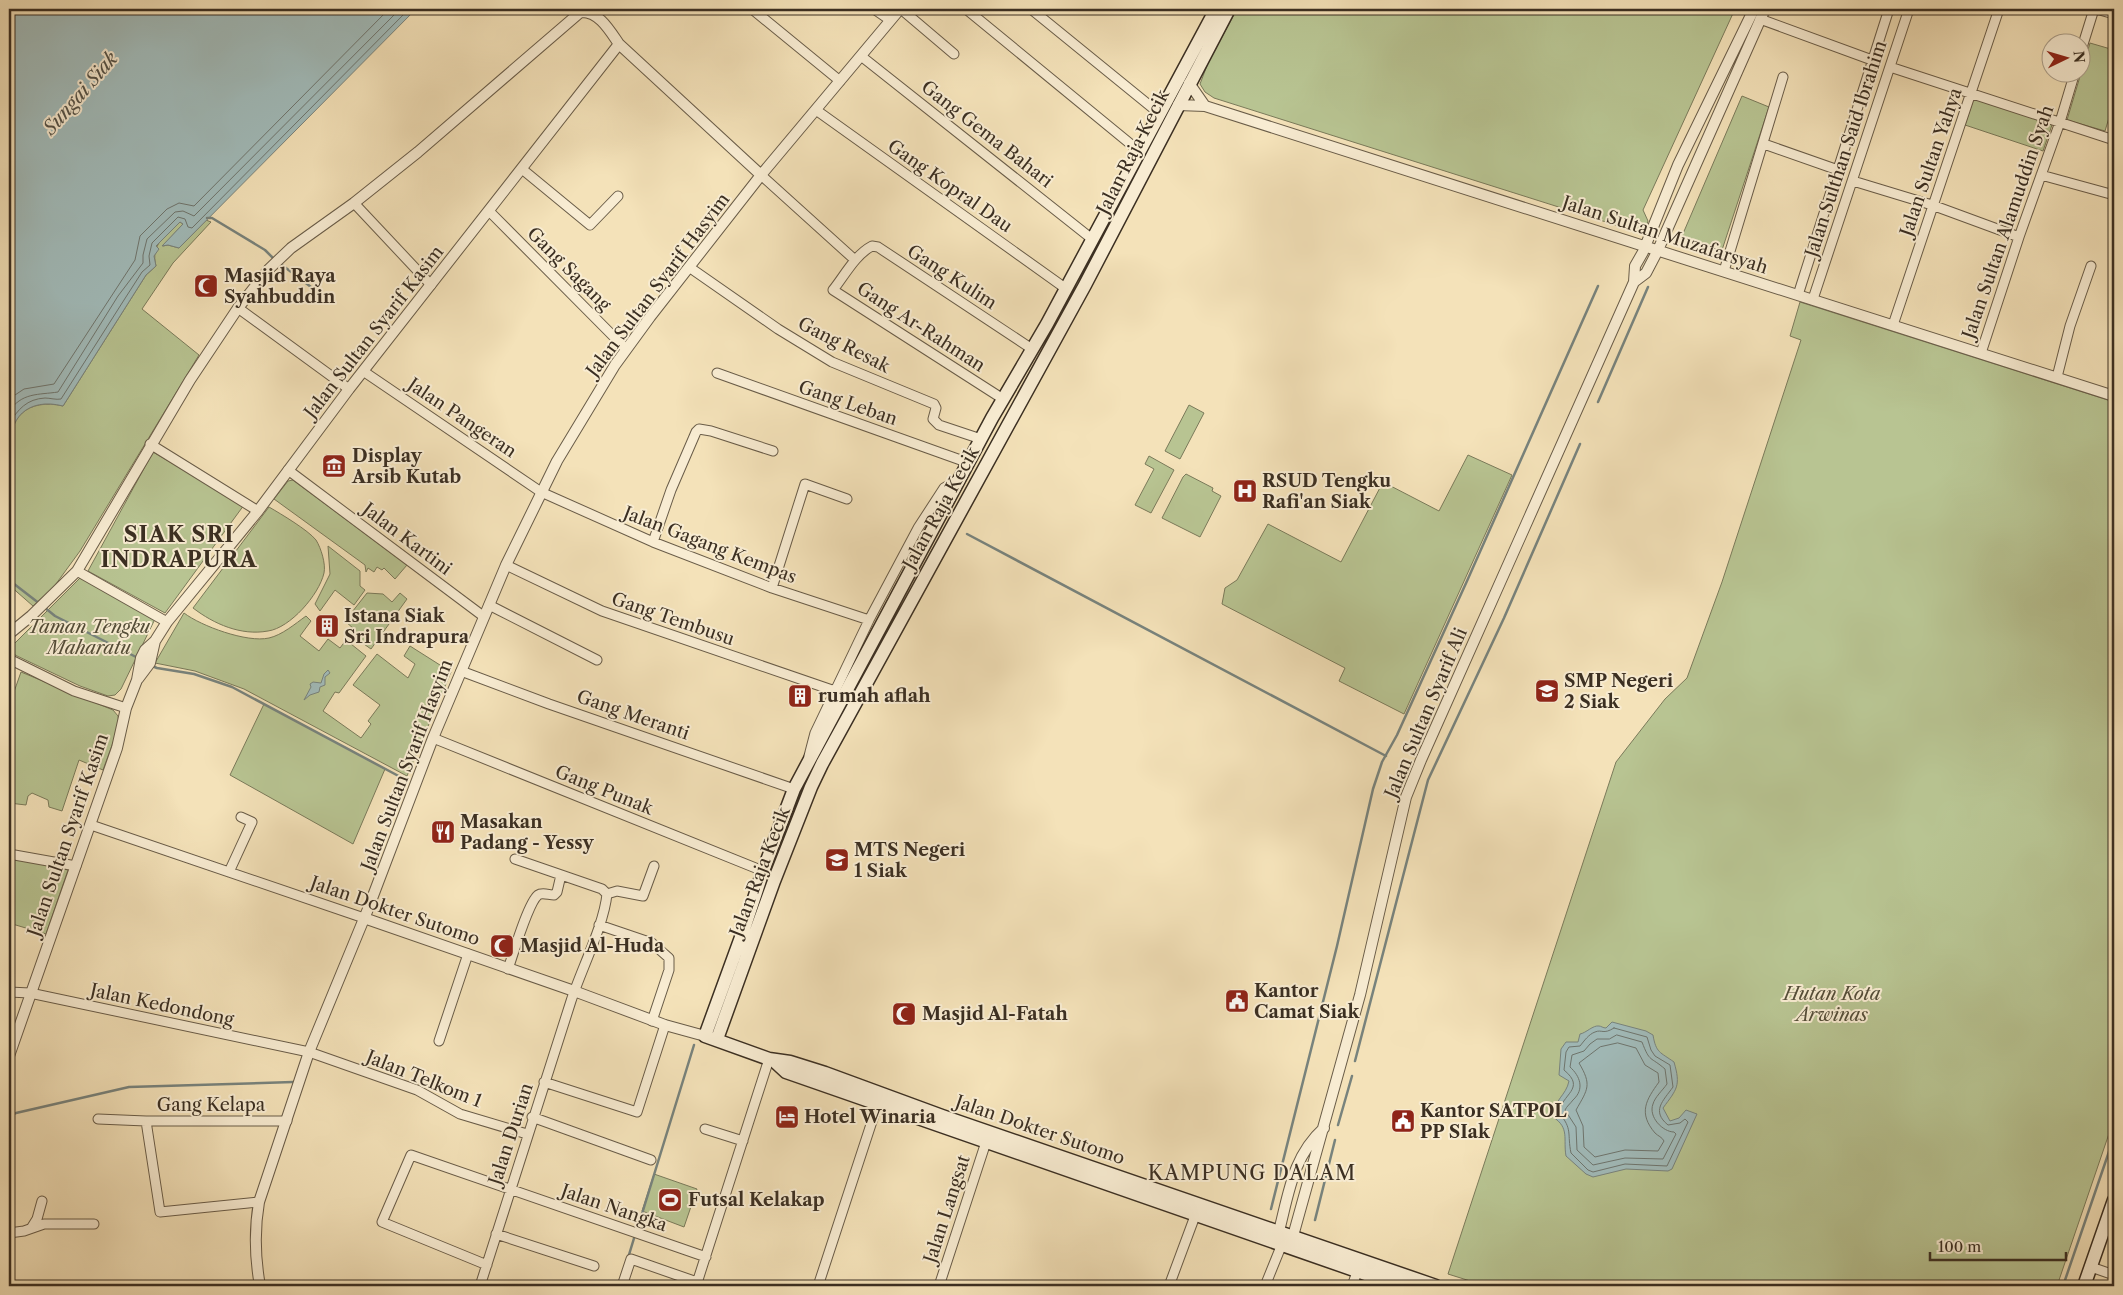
<svg xmlns="http://www.w3.org/2000/svg" width="2123" height="1295" font-family="'Libre Caslon Text',serif">
<style>
.green{fill:#b8c492;stroke:#7a7a5a}
.water{fill:#a1bbba;stroke:#78837d}
.lines{fill:none;stroke-linecap:round;stroke-linejoin:round}
.shore{stroke:#6e756e;stroke-width:1}
.stream{stroke:#78837d;stroke-width:2.5}
.minor-casing{stroke:#695c48;stroke-width:11}
.tertiary-casing{stroke:#695c48;stroke-width:12}
.secondary-casing{stroke:#3b2f22;stroke-width:15}
.minor{stroke:#f8ecd2;stroke-width:9}
.tertiary{stroke:#f8ecd2;stroke-width:10}
.secondary{stroke:#f8ecd2;stroke-width:12}
.labels{text-anchor:middle;stroke-width:4;stroke-linejoin:round;paint-order:stroke}
.street-label{font-size:18px;fill:#3b2f22;stroke:#f8ecd2}
.poi-label{font-size:18px;font-weight:bold;fill:#3b2f22;stroke:#f8ecd2;text-anchor:start}
.park-label{font-size:18px;font-style:italic;fill:#544d38;stroke:#f8ecd2}
.water-label{font-size:19px;font-style:italic;fill:#545248;stroke:#f8ecd2}
.quarter-label{font-size:20px;letter-spacing:1px;fill:#3b2f22;stroke:#f8ecd2}
.district-label{font-size:22px;font-weight:bold;letter-spacing:1px;fill:#3b2f22;stroke:#f8ecd2}
</style>
<rect width="100%" height="100%" fill="#f4e2b9"/>
<filter id="stains"><feTurbulence type="fractalNoise" baseFrequency=".004" numOctaves="4"/><feColorMatrix values="0 0 0 0 .2 0 0 0 0 .09 0 0 0 0 .02 0 0 0 .5 -.17"/></filter>
<radialGradient id="worn" r=".72"><stop offset=".6" stop-color="#630" stop-opacity="0"/><stop offset="1" stop-color="#630" stop-opacity=".3"/></radialGradient>
<path class="green" d="M1237,9H1735L1643,210L1648,221L1644,234L1214,98L1205,92L1200,84L1208,63Z
M2090,43L2114,50V101L2105,131L2067,120Z
M1742,96L1769,107L1722,250L1682,236Z
M1974,98L2052,125L2043,151L1965,125Z
M206,220L211,222L173,263L142,309L199,355L80,551L53,588L33,606L9,585V457L13,452C5,417 29,398 63,406L146,275L156,266C150,244 166,236 180,222L183,224L163,246L168,245L179,248Z
M1800,302L2114,402V1119L2057,1286H1486L1448,1274L1616,762L1665,699L1687,678L1722,582L1801,340L1790,336Z
M1189,405L1204,413L1180,459L1165,451Z
M153,452L244,505L165,613L88,571Z
M1468,455L1512,475L1404,714L1339,681L1345,668L1222,604L1225,588L1237,580L1268,524L1341,562L1383,482L1439,511Z
M1149,456L1174,470L1151,513L1135,505L1154,469L1145,464Z
M1186,474L1213,488L1212,491L1221,496L1200,537L1162,518L1183,477Z
M293,480L407,565L395,579L384,568L382,570L377,567L374,572L368,568L366,572L365,565L274,499L288,481Z
M269,507C281,514 308,530 316,540C321,548 326,564 324,573C319,595 290,628 268,631C241,636 214,624 193,608Z
M328,546L360,571V586L365,590L354,605L335,590L320,611L315,604L330,574Z
M81,577L155,619L121,689L115,695L108,696L80,686L15,655L12,646Z
M367,593L383,594L392,602L400,593L407,599L371,649L351,635L355,630L345,621Z
M184,613C201,626 247,643 269,638C282,635 295,624 306,616L311,621L300,636L319,651L328,639L340,648L346,640L366,656L339,693L335,692L323,711L361,738L371,724L368,721L380,705L353,685L377,654L408,678L415,664L404,656L410,646L451,672L407,776L244,689L195,671L155,663Z
M21,672L113,710L118,716L119,726L103,770L79,760L62,811L49,807L48,800L32,793L28,796L26,805L9,803V706Z
M264,704L385,769L353,844L230,775Z
M9,857L68,870L46,934L9,923Z
M654,1174L697,1189L684,1227L642,1211Z"/>
<path class="water" d="M9,9H416L179,248L168,245L162,246L183,224L180,222L156,246L159,249L154,256L156,266L146,275L63,406C29,397 5,418 13,453L9,457Z
M328,670L330,673L325,677V685L320,687L319,692L310,695L304,700L311,687L310,684L313,682L321,683L324,674Z
M1612,1022L1646,1031L1653,1035C1656,1053 1660,1052 1674,1062C1681,1086 1677,1089 1663,1108L1670,1121L1679,1118L1686,1110L1697,1114L1672,1169L1668,1171L1626,1169L1593,1177L1586,1174L1566,1156C1563,1139 1570,1128 1553,1117C1554,1099 1566,1096 1569,1081L1559,1075L1561,1049L1566,1042H1578L1580,1034C1586,1033 1593,1025 1599,1026C1601,1026 1603,1028 1606,1028Z"/>
<g class="lines">
<path class="shore" d="M9,399L24,389L54,384L135,260L140,236L167,209L179,203L194,206L389,9
M9,412C21,392 39,395 58,392L118,296L143,263V255L147,239L175,212L183,211L194,216L400,9
M9,424C18,409 27,399 45,398C50,398 56,400 61,399L124,300L142,272L150,265L149,256L152,243L178,217L185,219L188,227L192,228L409,9
M1614,1028L1647,1037L1651,1050L1655,1056L1670,1065L1673,1087C1663,1101 1651,1111 1668,1125L1680,1123L1685,1119L1688,1122L1667,1166L1625,1164L1593,1172L1588,1170L1571,1153C1567,1134 1573,1129 1559,1113C1561,1094 1587,1089 1564,1070L1566,1052L1569,1047L1580,1046C1584,1041 1589,1034 1595,1032C1602,1029 1603,1035 1614,1028Z
M1617,1035L1642,1042C1650,1063 1650,1056 1665,1069L1667,1084C1662,1091 1655,1097 1653,1104C1648,1117 1663,1132 1674,1132L1676,1134L1663,1159L1625,1158L1593,1165L1577,1150L1576,1127L1565,1110C1567,1106 1570,1104 1573,1100C1585,1089 1580,1076 1570,1067L1572,1055L1584,1051L1590,1044L1597,1039H1609Z
M1618,1043L1636,1048L1645,1065L1658,1073L1659,1082C1646,1100 1638,1113 1655,1133C1658,1136 1662,1137 1664,1141L1658,1151L1625,1150L1595,1157L1584,1147L1583,1126L1576,1110C1588,1089 1592,1085 1579,1063L1600,1047Z"/>
<path class="stream" d="M207,218H212L265,250L274,259
M278,262L311,287
M1598,402L1648,287
M967,534L1386,756
M9,580L40,604
M44,607L55,616L138,658
M152,666L157,668L194,674L232,687L406,780
M1355,1061L1428,780L1504,618L1580,444
M9,1117L16,1113L129,1087L293,1082
M1338,1125L1352,1076
M1271,1209L1337,946L1373,789L1382,762L1397,735L1467,581L1598,286
M1315,1220L1335,1140
M637,1230L694,1045
M628,1258L635,1235
M2063,1286L2114,1137
M2109,1286L2110,1281"/>
<defs>
<path id="minor" d="M752,9L840,81
M874,9L890,20
M901,9L954,54
M966,9L1139,151
M1031,9L1160,114
M2096,9L2114,14
M1760,19L1872,60
M2080,54L2094,9
M861,56L1092,239
M1890,67L2114,140
M816,110L1065,288
M1764,144L1838,170
M522,169L590,225L618,196
M761,175L855,260
M2041,175L2114,195
M1853,181L1932,205L2019,237
M354,203L431,285
M489,211L626,349
M689,267L778,329L832,362L934,404L936,408L933,419L939,425L981,439
M1724,271L1783,77
M1798,295L1889,9
M1813,299L1909,9
M238,308L349,389
M1893,325L1999,9
M1981,353L2019,237L2060,122L2075,72
M363,371L541,492L653,542L772,588L869,620
M717,373L969,463
M2057,377L2070,326L2091,266
M1003,399L833,290C845,275 855,255 872,246L878,247L1032,349
M150,444L258,511
M288,470L483,616
M653,542L671,490L696,432L699,429L711,431L773,451
M506,565L602,611L835,691
M77,571L167,622
M772,588L805,484L847,499
M489,605L597,660
M9,659L74,691L126,708
M461,671L549,704L794,789
M433,738L763,871
M809,756L815,733L869,620L918,528L944,488L961,478
M91,825L364,918
M9,854L76,866
M229,872L252,822L241,817
M607,894L617,891L643,896L654,866
M599,925L652,943L669,958V970L652,1021
M508,969C513,955 528,903 538,895C542,892 549,895 554,895L557,892L561,875
M9,992L30,993L309,1052L417,1090L460,1114L527,1134
M439,1041L468,954
M544,1082L637,1112L665,1025
M532,1117L651,1160
M98,1119L146,1121
M705,1129L743,1141
M259,1202L160,1212L146,1121H287
M32,1227L37,1219L42,1201
M9,1233L24,1231L44,1224H94
M496,1234L594,1266
M487,1265L382,1222L411,1155L706,1257
M2091,1267L2114,1275
M480,1286C510,1191 540,1096 571,1001C581,970 604,925 607,894L602,889L515,859
M622,1286L631,1259L697,1282
M696,1286L769,1059
M818,1286L879,1100
M939,1286L986,1142
M1169,1286L1195,1216
M1265,1286L1282,1244
M1352,1286L1357,1272"/>
<path id="tertiary" d="M581,12C599,11 610,31 619,44L761,175
M1189,83L1205,106
M1178,105L1205,106L2114,396
M1634,282L1646,273L1658,250L1765,9
M9,634L31,616L77,571L190,380L238,308L269,269L291,248L354,203L418,152L584,9
M138,679L150,663L155,641
M364,918L574,991L665,1025L705,1036
M9,1056L117,748L126,708L137,680L141,658L145,650L155,641L167,622L258,511L349,389L619,44
M1279,1231C1289,1192 1293,1156 1324,1128
M1293,1236L1360,995L1406,797L1421,760L1634,282L1635,266L1643,252L1678,165L1754,9
M260,1286C255,1258 254,1231 259,1202L309,1052L368,909L433,738L506,565L557,461L615,365L650,317L761,175L900,9"/>
<path id="secondary" d="M1216,9L1047,324L992,418L794,789L763,871L744,929L705,1036L769,1059L790,1062L825,1073L942,1116L1436,1286
M717,1039L774,881L811,787L822,764L1085,285L1229,9
M773,1060L786,1072L1400,1286
M2084,1286L2114,1200"/>
</defs>
<use href="#minor" class="minor-casing"/>
<use href="#tertiary" class="tertiary-casing"/>
<use href="#secondary" class="secondary-casing"/>
<use href="#minor" class="minor"/>
<use href="#tertiary" class="tertiary"/>
<use href="#secondary" class="secondary"/>
</g>
<defs>
<symbol id="mosque-square" viewBox="-11 -11 22 22"><rect x="-9" y="-9" width="18" height="18" rx="4" fill="#8f2418" stroke="#f8ecd2"/><path d="M3.5-4.9A6 6 0 1 0 3.5 4.9A5 5 0 1 1 3.5-4.9Z" fill="#fff"/></symbol>
<symbol id="museum-square" viewBox="-11 -11 22 22"><rect x="-9" y="-9" width="18" height="18" rx="4" fill="#8f2418" stroke="#f8ecd2"/><path d="M0-6L6-3V-2H-6V-3ZM-5-1h2V3h-2ZM-1-1h2V3h-2ZM3-1h2V3H3ZM-6 4H6V6H-6Z" fill="#fff"/></symbol>
<symbol id="hospital-square" viewBox="-11 -11 22 22"><rect x="-9" y="-9" width="18" height="18" rx="4" fill="#8f2418" stroke="#f8ecd2"/><path d="M-5-5h3v3.5h4V-5h3V5h-3V1.5h-4V5h-3Z" fill="#fff"/></symbol>
<symbol id="building-square" viewBox="-11 -11 22 22"><rect x="-9" y="-9" width="18" height="18" rx="4" fill="#8f2418" stroke="#f8ecd2"/><path d="M-4-6H4V6H1V3H-1V6H-4ZM-2.5-4.3h1.7v1.8h-1.7ZM.8-4.3h1.7v1.8H.8ZM-2.5-1h1.7V.8h-1.7ZM.8-1h1.7V.8H.8Z" fill="#fff"/></symbol>
<symbol id="school-square" viewBox="-11 -11 22 22"><rect x="-9" y="-9" width="18" height="18" rx="4" fill="#8f2418" stroke="#f8ecd2"/><path d="M0-5L7-2L0 1L-7-2ZM-4 1L0 2.5L4 1V4Q0 6-4 4Z" fill="#fff"/></symbol>
<symbol id="restaurant-square" viewBox="-11 -11 22 22"><rect x="-9" y="-9" width="18" height="18" rx="4" fill="#8f2418" stroke="#f8ecd2"/><path d="M-5-6h1v4h1v-4h1v4h1v-4h1v5L-1.5 .5V6h-2V.5L-5-1ZM5-6V6H3V1.5H1.5Q1.5-4 5-6Z" fill="#fff"/></symbol>
<symbol id="civic-square" viewBox="-11 -11 22 22"><rect x="-9" y="-9" width="18" height="18" rx="4" fill="#8f2418" stroke="#f8ecd2"/><path d="M-.6-6.5H3V-4.5H.6V-3L4-1V1h2V6H-6V1h2V-1L-.6-3ZM-1.2 2.5V6h2.4V2.5Z" fill="#fff"/></symbol>
<symbol id="hotel-square" viewBox="-11 -11 22 22"><rect x="-9" y="-9" width="18" height="18" rx="4" fill="#8f2418" stroke="#f8ecd2"/><path d="M-6-4.5h1.5V1H6V5H4.5V3h-9V5H-6ZM-4 0a1.8 1.8 0 1 1 3.6 0ZM.5 0V-2.5h3Q6-2.5 6 0Z" fill="#fff"/></symbol>
<symbol id="stadium-square" viewBox="-11 -11 22 22"><rect x="-9" y="-9" width="18" height="18" rx="4" fill="#8f2418" stroke="#f8ecd2"/><path d="M0-5a6.5 5 0 1 0 0 10a6.5 5 0 1 0 0-10ZM-3.5-1.8h7v3.6h-7Z" fill="#fff"/></symbol>
</defs>
<g fill-rule="evenodd">
<use href="#mosque-square" x="192" y="272" width="28" height="28"/>
<use href="#museum-square" x="320" y="452" width="28" height="28"/>
<use href="#hospital-square" x="1231" y="477" width="28" height="28"/>
<use href="#building-square" x="313" y="612" width="28" height="28"/>
<use href="#school-square" x="1533" y="677" width="28" height="28"/>
<use href="#building-square" x="786" y="682" width="28" height="28"/>
<use href="#restaurant-square" x="429" y="818" width="28" height="28"/>
<use href="#school-square" x="823" y="846" width="28" height="28"/>
<use href="#mosque-square" x="488" y="932" width="28" height="28"/>
<use href="#civic-square" x="1223" y="987" width="28" height="28"/>
<use href="#mosque-square" x="890" y="1000" width="28" height="28"/>
<use href="#hotel-square" x="773" y="1103" width="28" height="28"/>
<use href="#civic-square" x="1389" y="1107" width="28" height="28"/>
<use href="#stadium-square" x="656" y="1186" width="28" height="28"/>
</g>
<g class="labels">
<g class="street-label">
<text transform="translate(987 134) rotate(38)" y="6">Gang Gema Bahari</text>
<text transform="translate(1846 149) rotate(-72)" y="6">Jalan Sulthan Said Ibrahim</text>
<text transform="translate(1133 152) rotate(-63)" y="6">Jalan Raja Kecik</text>
<text transform="translate(1931 162) rotate(-71)" y="6">Jalan Sultan Yahya</text>
<text transform="translate(950 186) rotate(35)" y="6">Gang Kopral Dau</text>
<text transform="translate(2008 222) rotate(-71)" y="6">Jalan Sultan Alamuddin Syah</text>
<text transform="translate(1665 235) rotate(18)" y="6">Jalan Sultan Muzafarsyah</text>
<text transform="translate(569 269) rotate(45)" y="6">Gang Sagang</text>
<text transform="translate(952 277) rotate(33)" y="6">Gang Kulim</text>
<text transform="translate(658 285) rotate(-53)" y="6">Jalan Sultan Syarif Hasyim</text>
<text transform="translate(921 327) rotate(33)" y="6">Gang Ar-Rahman</text>
<text transform="translate(374 332) rotate(-52)" y="6">Jalan Sultan Syarif Kasim</text>
<text transform="translate(844 345) rotate(27)" y="6">Gang Resak</text>
<text transform="translate(848 403) rotate(19)" y="6">Gang Leban</text>
<text transform="translate(462 418) rotate(34)" y="6">Jalan Pangeran</text>
<text transform="translate(941 508) rotate(-61)" y="6">Jalan Raja Kecik</text>
<text transform="translate(407 539) rotate(37)" y="6">Jalan Kartini</text>
<text transform="translate(710 545) rotate(21)" y="6">Jalan Gagang Kempas</text>
<text transform="translate(673 619) rotate(19)" y="6">Gang Tembusu</text>
<text transform="translate(1426 713) rotate(-67)" y="6">Jalan Sultan Syarif Ali</text>
<text transform="translate(633 715) rotate(19)" y="6">Gang Meranti</text>
<text transform="translate(407 765) rotate(-69)" y="6">Jalan Sultan Syarif Hasyim</text>
<text transform="translate(604 790) rotate(22)" y="6">Gang Punak</text>
<text transform="translate(68 835) rotate(-71)" y="6">Jalan Sultan Syarif Kasim</text>
<text transform="translate(760 872) rotate(-69)" y="6">Jalan Raja Kecik</text>
<text transform="translate(395 911) rotate(19)" y="6">Jalan Dokter Sutomo</text>
<text transform="translate(162 1005) rotate(12)" y="6">Jalan Kedondong</text>
<text transform="translate(424 1079) rotate(22)" y="6">Jalan Telkom 1</text>
<text x="211" y="1111">Gang Kelapa</text>
<text transform="translate(1040 1130) rotate(19)" y="6">Jalan Dokter Sutomo</text>
<text transform="translate(511 1134) rotate(-72)" y="6">Jalan Durian</text>
<text transform="translate(614 1208) rotate(19)" y="6">Jalan Nangka</text>
<text transform="translate(947 1209) rotate(-72)" y="6">Jalan Langsat</text>
</g>
<g class="poi-label">
<text x="224" y="282">Masjid Raya<tspan x="224" dy="21">Syahbuddin</tspan></text>
<text x="352" y="462">Display<tspan x="352" dy="21">Arsib Kutab</tspan></text>
<text x="1262" y="487">RSUD Tengku<tspan x="1262" dy="21">Rafi'an Siak</tspan></text>
<text x="344" y="622">Istana Siak<tspan x="344" dy="21">Sri Indrapura</tspan></text>
<text x="1564" y="687">SMP Negeri<tspan x="1564" dy="21">2 Siak</tspan></text>
<text x="818" y="702">rumah aflah</text>
<text x="460" y="828">Masakan<tspan x="460" dy="21">Padang - Yessy</tspan></text>
<text x="854" y="856">MTS Negeri<tspan x="854" dy="21">1 Siak</tspan></text>
<text x="520" y="952">Masjid Al-Huda</text>
<text x="1254" y="997">Kantor<tspan x="1254" dy="21">Camat Siak</tspan></text>
<text x="922" y="1020">Masjid Al-Fatah</text>
<text x="1420" y="1117">Kantor SATPOL<tspan x="1420" dy="21">PP SIak</tspan></text>
<text x="804" y="1123">Hotel Winaria</text>
<text x="688" y="1206">Futsal Kelakap</text>
</g>
<g class="park-label">
<text x="89" y="633">Taman Tengku<tspan x="89" dy="21">Maharatu</tspan></text>
<text x="1832" y="1000">Hutan Kota<tspan x="1832" dy="21">Arwinas</tspan></text>
</g>
<g class="water-label">
<text transform="translate(80 93) rotate(-49)" y="7">Sungai Siak</text>
</g>
<g class="quarter-label">
<text x="1252" y="1180">KAMPUNG DALAM</text>
</g>
<g class="district-label">
<text x="179" y="542">SIAK SRI<tspan x="179" dy="25">INDRAPURA</tspan></text>
</g>
</g>
<rect width="2123" height="1295" fill="none" stroke="#f4e2b9" stroke-width="30"/>
<rect x="10" y="10" width="2103" height="1275" fill="none" stroke="#3b2f22" stroke-width="2.5"/>
<rect x="15" y="15" width="2093" height="1265" fill="none" stroke="#3b2f22"/>
<g transform="translate(2066 58) rotate(85)"><circle r="24" fill="#f8ecd2" stroke="#aca08c"/>
<path d="M0-4L9 19L0 12L-9 19Z" fill="#8f2418"/>
<text y="-8" font-size="14" font-weight="bold" text-anchor="middle" fill="#3b2f22">N</text>
</g>
<path d="M1930 1252v8h136v-8" fill="none" stroke="#3b2f22" stroke-width="2.5"/>
<text x="1938" y="1252" font-size="15" fill="#3b2f22" stroke="#f8ecd2" stroke-width="4" paint-order="stroke">100 m</text>
<rect width="100%" height="100%" filter="url(#stains)"/>
<rect width="100%" height="100%" fill="url(#worn)"/>
</svg>
